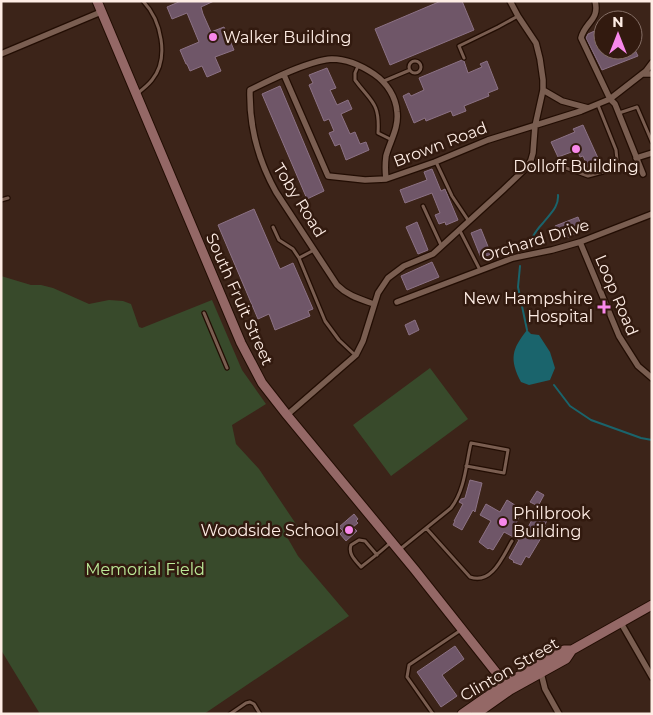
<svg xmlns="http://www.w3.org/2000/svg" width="653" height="715" font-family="Montserrat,sans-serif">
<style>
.green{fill:#384a2b}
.water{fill:#1a646c}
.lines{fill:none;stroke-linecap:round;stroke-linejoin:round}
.stream{stroke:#1a646c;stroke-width:2}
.building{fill:#6f5668;stroke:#8c7285}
.lane-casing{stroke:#220d03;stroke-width:5.5}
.street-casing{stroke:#220d03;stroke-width:8}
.secondary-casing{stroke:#220d03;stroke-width:11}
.lane{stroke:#7a5e51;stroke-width:3}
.street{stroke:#7a5e51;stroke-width:5.5}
.secondary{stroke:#946866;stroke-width:9}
.poi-dot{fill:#f888eb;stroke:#321a0f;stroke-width:2}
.labels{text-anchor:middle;stroke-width:5;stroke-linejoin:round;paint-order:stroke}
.poi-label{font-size:16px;fill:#feede5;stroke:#321a0f;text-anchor:start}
.street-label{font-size:16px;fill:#feede5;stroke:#321a0f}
.park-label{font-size:16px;fill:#bdec99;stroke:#321a0f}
</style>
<rect width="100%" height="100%" fill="#3c2419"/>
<path class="green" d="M1,276L31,285H41L53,288L89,304L109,300L123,301L131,304L139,327L142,328L212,300L242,370L266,404L232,425L236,444L259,469L298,527L287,537L298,556L349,616L204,714H40L1,650Z
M430,368L468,419L391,476L353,425Z"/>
<path class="water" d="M527,330L531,334L539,335L550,352L555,368L550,380L529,385L521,382C509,359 512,349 527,330Z"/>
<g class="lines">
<path class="stream" d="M527,247C531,239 536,230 543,223C550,214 559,207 558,195
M520,266L518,287L527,330
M554,385L570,406L591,420L641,438L652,440"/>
</g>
<path class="building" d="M181,1H214L201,7L203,14L211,32L224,27L234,50L215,57L221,71L207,77L202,66L190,71L187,64H186L180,50L199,42L187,13L172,19L167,7Z
M441,1H462L474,30L390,65L375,29Z
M603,27V50H635L638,56L602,70L586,38L588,34Z
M462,60L464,61L468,73L482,67L480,64L487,61L498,89L488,93L489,96L464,106L466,111L453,116L451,111L426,121L425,118L414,123L403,96L409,93L411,96L424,90L419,78Z
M327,68L336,88L330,90L337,105L348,100L352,109L341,114L350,134L355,132L360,144L366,142L369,150L346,160L340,144L335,146L329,133L334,131L329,119L324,121L309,85L313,83L309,75Z
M280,86L324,191L307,199L262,94Z
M583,125L602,167L590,172L583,156L580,157L577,150L558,157L551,142L575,132L573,129Z
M432,169L441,191L445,189L458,220L446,225L445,222L439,224L435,215L440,213L432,193L405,203L400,190L427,180L424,172Z
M254,209L280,269L293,263L313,309L308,311L310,316L275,330L269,314L258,319L218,225Z
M578,217L582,227L578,228L580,232L566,238L564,234L559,236L555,226Z
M417,222L428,250L418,254L406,227Z
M481,229L491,254L481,258L471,233Z
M432,262L439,277L407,290L401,276Z
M415,320L419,330L409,335L405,325Z
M470,480L482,483L475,512L473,510L462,530L453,525L455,521H454L463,504L459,502L461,499L465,498Z
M537,491L544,495L538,506L530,502Z
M507,500L518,507L516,511L521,514L516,523L527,529L538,509L548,514L547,516L549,517L544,526L547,528L529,558L526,556L521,565L513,562L514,561L509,558L519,540L504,532L493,550L489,548L488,549L479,542L491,521L480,515L486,504L500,512Z
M354,514L358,519L356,521L358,523L353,527L357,531L346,541L340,534L343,531L339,527Z
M455,646L464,659L442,675L457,696L441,707L417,672Z"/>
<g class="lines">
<defs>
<path id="lane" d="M464,58L459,46L498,27L518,16
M409 67a6 6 0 1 1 12 0a6 6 0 1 1-12 0Z
M358,66L355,73V80C371,102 380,102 378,133L392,140
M384,81L410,70
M138,93C143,89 148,85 152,80C170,58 161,20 143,1
M619,113L637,107L652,142
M436,162L452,196L468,220
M527,167L537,169L566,168L588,176L603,172L614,165L617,160L616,150L598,105
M1,200L8,198
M423,206L441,245
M273,227L279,240L293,249L299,258
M459,229L480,270
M314,250L299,258L325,321L339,340L355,355
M204,313L227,368
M426,528L470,577C492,585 503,556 512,541
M399,550L451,508C465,490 466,464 471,443L508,450L504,473L466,466
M377,555L365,541L359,540L351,545C348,554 355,560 361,567C371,559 382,551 391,542
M230,714L246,703L250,702L254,704L260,714
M433,714L407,677L409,665L461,630"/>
<path id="street" d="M595,1C600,20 585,22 581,38L610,99L615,104L643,174
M1,54L101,12
M642,74H652
M284,75L328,176L365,180L386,179L435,162L488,140L581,111L610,99L646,71L652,63
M543,90L562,101L588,108
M636,158L652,153
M580,242L619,336L638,366L652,378
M397,302L513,258L552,250L580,242L652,214
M374,304C360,299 348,296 337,285L276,192C258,160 249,128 250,90C270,80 310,60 332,59C346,59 362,66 374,74C387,83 396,97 397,112C399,128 390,141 386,156C385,164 385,171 386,179
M287,415L356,355L363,341L378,293L388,278L404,266L433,254L503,190L527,167L531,160L533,153L535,126L543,90V80L540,59L536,43L518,16L510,1
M621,623L652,677
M541,673L545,689L559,714"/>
<path id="secondary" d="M97,1L241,343L262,383L287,415L415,570L510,690
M462,714L505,684L564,650H572L652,605
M476,714L510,690L566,659L572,650"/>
</defs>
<use href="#lane" class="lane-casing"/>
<use href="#street" class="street-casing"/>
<use href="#secondary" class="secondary-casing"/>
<use href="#lane" class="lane"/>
<use href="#street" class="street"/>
<use href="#secondary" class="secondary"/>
</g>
<g class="poi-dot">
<circle cx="213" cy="37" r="5"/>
<circle cx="576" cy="149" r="5"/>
<path d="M601.5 299.5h5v5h5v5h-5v5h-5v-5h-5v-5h5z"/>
<circle cx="503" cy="522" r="5"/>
<circle cx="349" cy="530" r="5"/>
</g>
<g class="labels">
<g class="poi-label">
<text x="223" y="43">Walker Building</text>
<text x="576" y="172" text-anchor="middle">Dolloff Building</text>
<text x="593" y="304" text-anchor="end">New Hampshire<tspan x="593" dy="18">Hospital</tspan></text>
<text x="513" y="519">Philbrook<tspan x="513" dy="18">Building</tspan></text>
<text x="339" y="536" text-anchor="end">Woodside School</text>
</g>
<g class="street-label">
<text transform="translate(440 144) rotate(-21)" y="6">Brown Road</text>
<text transform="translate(300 200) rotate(58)" y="6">Toby Road</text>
<text transform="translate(535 240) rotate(-17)" y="6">Orchard Drive</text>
<text transform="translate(617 295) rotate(67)" y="6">Loop Road</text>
<text transform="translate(240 299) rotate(66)" y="6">South Fruit Street</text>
<text transform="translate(509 669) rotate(-30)" y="6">Clinton Street</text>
</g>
<g class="park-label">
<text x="145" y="575">Memorial Field</text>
</g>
</g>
<rect width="653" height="715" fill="none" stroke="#feede5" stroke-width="5"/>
<g transform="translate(618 35)"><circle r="24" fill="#321a0f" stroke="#846e65"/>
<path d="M0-4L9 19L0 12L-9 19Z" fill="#f888eb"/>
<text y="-8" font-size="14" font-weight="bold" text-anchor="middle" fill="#feede5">N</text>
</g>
</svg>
